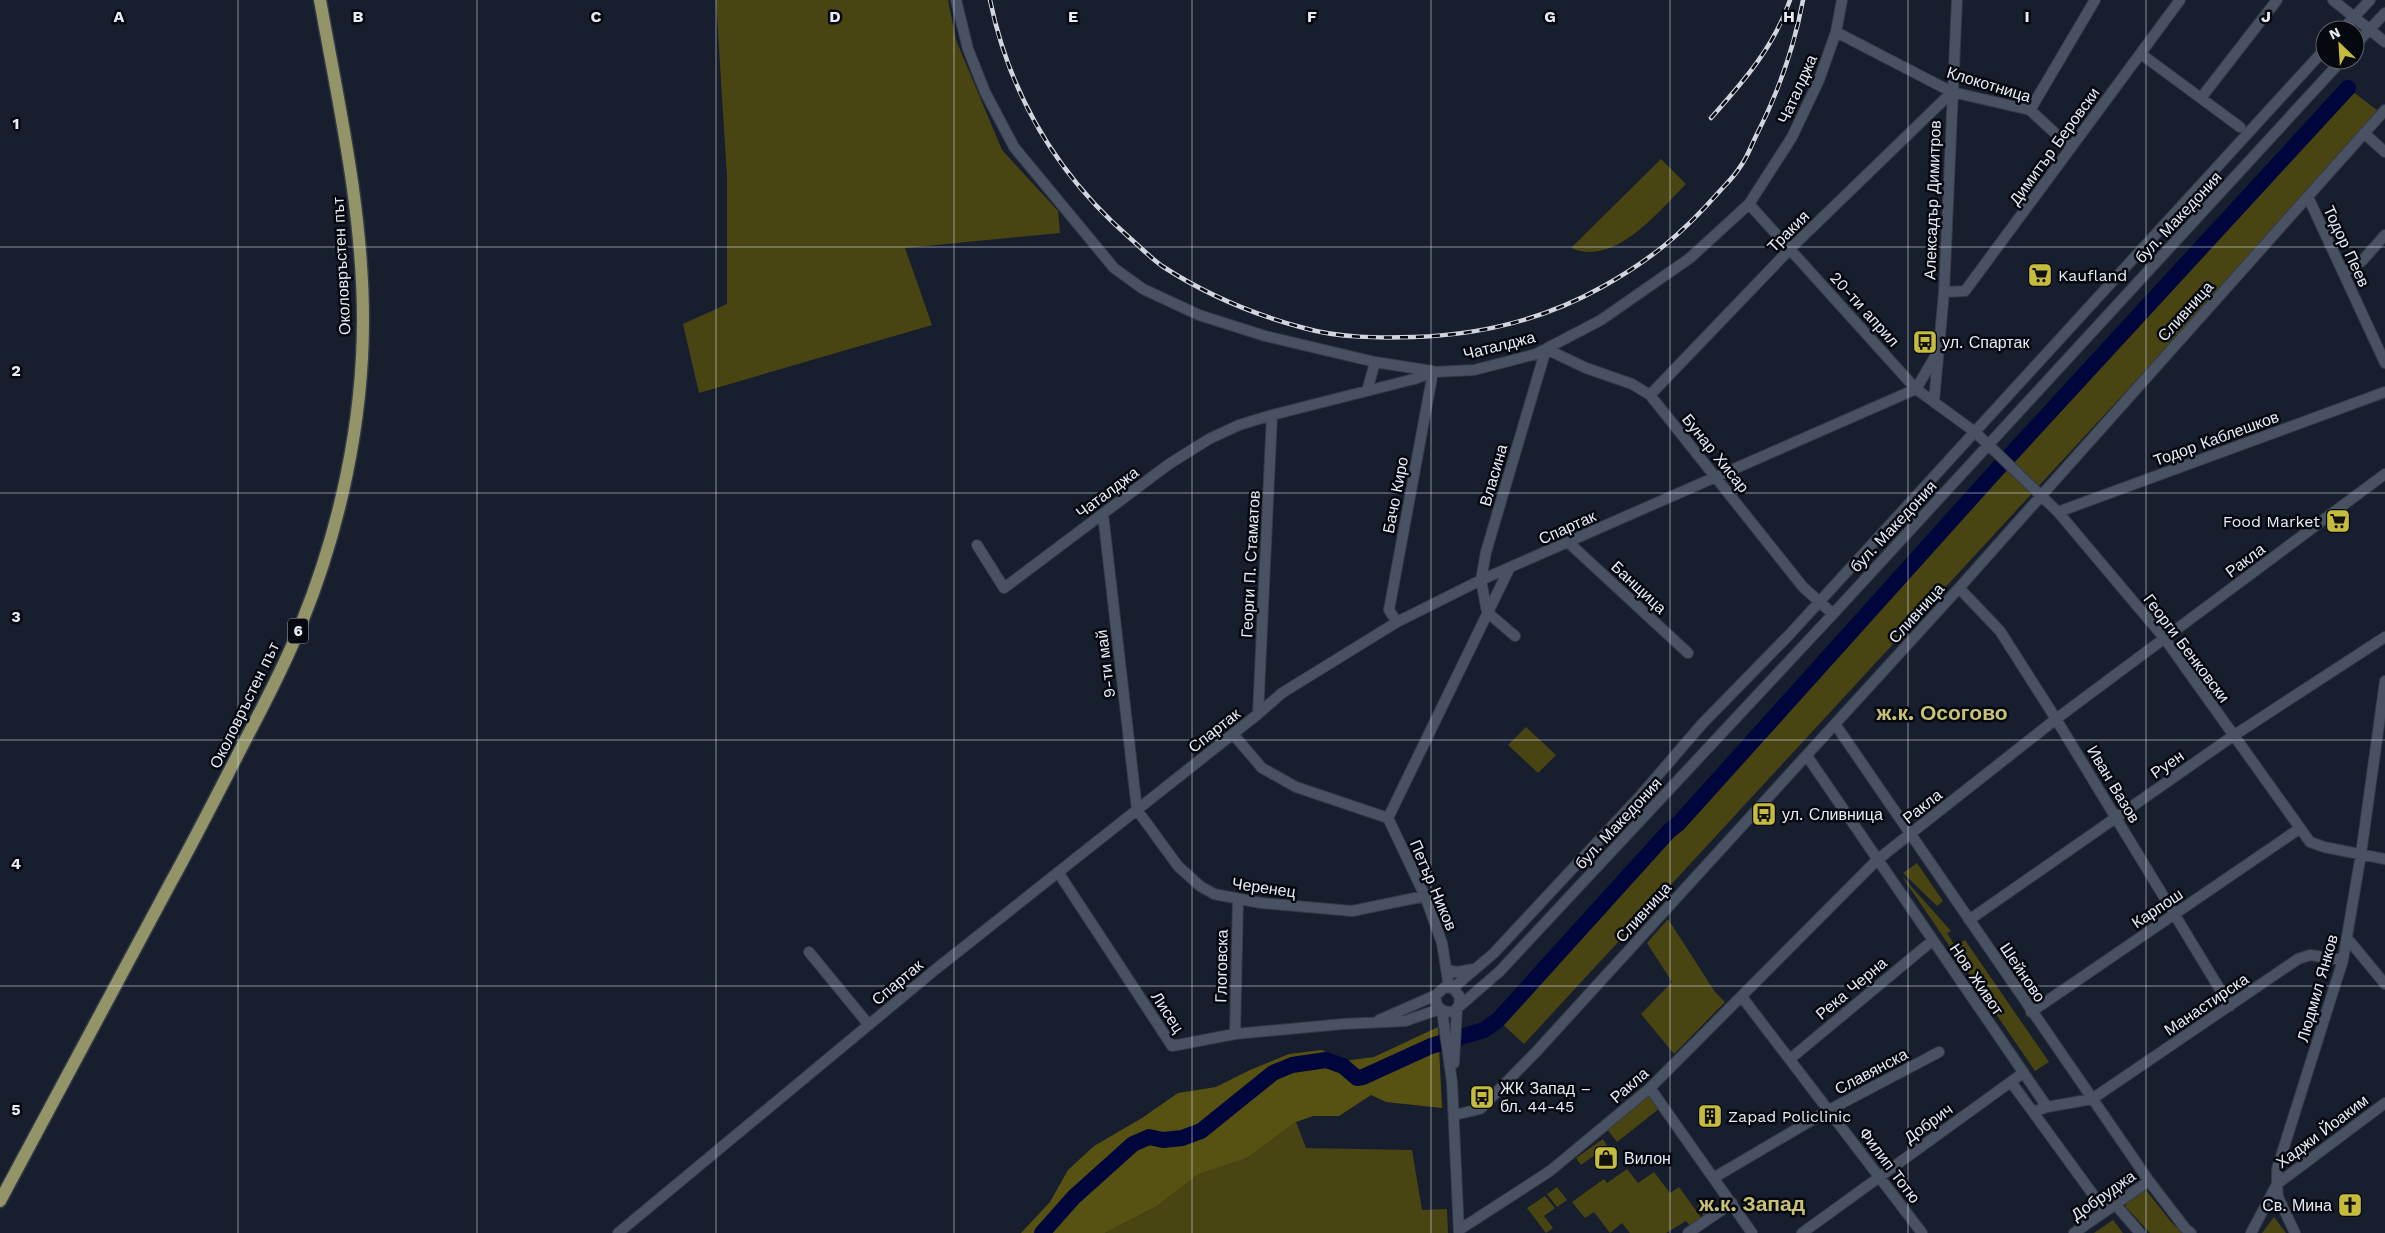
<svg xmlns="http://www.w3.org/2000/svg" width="2385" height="1233" font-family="'Work Sans',sans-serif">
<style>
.green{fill:#494513}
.forest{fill:#575211}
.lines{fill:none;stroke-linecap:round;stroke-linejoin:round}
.river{stroke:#00063c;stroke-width:16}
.minor-casing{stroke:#353a46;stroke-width:12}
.major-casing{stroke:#353a46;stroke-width:15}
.minor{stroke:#495263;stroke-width:10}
.major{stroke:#949469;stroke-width:12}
.rail-casing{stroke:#d0d5df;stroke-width:4.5}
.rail{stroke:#06080f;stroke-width:2.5;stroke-dasharray:8;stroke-linecap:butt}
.grid{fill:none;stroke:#e6ebf5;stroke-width:1;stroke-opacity:0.55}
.labels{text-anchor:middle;stroke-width:5;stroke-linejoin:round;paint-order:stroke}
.shield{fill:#06080f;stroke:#a3a7b0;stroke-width:1}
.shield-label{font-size:15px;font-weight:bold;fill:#e6ebf5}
.street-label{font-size:16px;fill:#e6ebf5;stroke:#06080f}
.poi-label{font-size:16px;fill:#e6ebf5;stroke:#06080f;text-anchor:start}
.district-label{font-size:21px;font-weight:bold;fill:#c8c274;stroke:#06080f}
.grid-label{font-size:16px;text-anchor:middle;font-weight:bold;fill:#e6ebf5;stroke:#06080f;stroke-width:5;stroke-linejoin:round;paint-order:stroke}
</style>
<rect width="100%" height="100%" fill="#171e2d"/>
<path class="green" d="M716,0H948L956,40L1002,150L1058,211L1060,233L905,248L932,325L699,393L683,324L727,304V177Z
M2348,88L2382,114L1524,1044L1498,1020L1992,475Z
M1661,159L1686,184C1658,212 1615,267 1571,248Z
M1526,727L1556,755L1538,773L1508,745Z
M1917,863L1943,901L1937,906L1903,873Z
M1901,875L1951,931L1947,933L1955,946L1965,940L2049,1062L2035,1071Z
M1668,919L1715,992L1725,1002L1674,1054L1641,1014L1672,982L1647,943Z
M1649,1094L1660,1108L1617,1142L1606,1128Z
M1296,1122L1306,1148L1412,1150L1422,1210L1447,1209L1448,1233H1105L1157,1206L1199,1174L1247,1158Z
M1603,1139L1607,1146L1581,1165L1576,1158Z
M1627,1169L1638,1183L1654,1172L1670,1193L1679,1187L1703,1220L1692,1228L1686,1221L1666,1233H1630L1622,1223L1610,1233L1594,1212L1585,1218L1572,1202L1604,1179L1607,1183Z
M1557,1187L1567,1200L1557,1207L1547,1194Z
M2145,1189L2172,1223L2183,1233H2150L2125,1206L2128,1202Z
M1545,1196L1555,1208L1544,1216L1553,1228L1546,1233L1527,1208Z
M1709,1198L1718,1211L1706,1219L1697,1206Z
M2274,1217L2286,1233H2262Z
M2113,1220L2123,1233H2094Z"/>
<path class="forest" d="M1438,1027L1442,1108L1386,1102L1371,1095L1339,1116H1313L1296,1122L1247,1158L1199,1174L1157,1206L1105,1233H1021L1050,1202L1068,1170L1094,1146L1142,1118L1178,1093L1216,1087L1250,1070L1289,1054L1322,1050L1344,1061L1374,1057Z"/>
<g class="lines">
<path class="river" d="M1042,1233L1074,1197L1133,1144L1149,1137L1163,1140L1182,1138L1201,1131L1273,1073L1292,1065L1326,1060L1343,1066L1357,1078L1363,1077L1431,1046L1484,1030L1498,1020L1669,831L1679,823L1992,475L2348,88"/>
<defs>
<path id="minor" d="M956,0L968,49L985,92L1014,147L1114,268L1143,289L1199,315L1265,336L1375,362L1432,371
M2333,0L2385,42
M2342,30L2370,0
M1836,32L1952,92L2030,110L2071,148
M2355,45L2385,13
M2141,54L2240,127
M2201,98L2277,0
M2030,110L2095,0
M2364,133L2385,152
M2308,197L2385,363
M1749,204L1916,389L1975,432L2058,512L2165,639L2310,842L2324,847L2385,859
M2343,273L2362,261L2385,235
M1944,292L1965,291L2180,0
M1916,389L1936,355
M1367,391L1375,362
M1650,395L1791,248L1952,92
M1934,401L1944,292L1957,0
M2058,512L2385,392
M1103,514L1137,810L1178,866L1200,886L1214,894L1261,903L1352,911L1425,896
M1569,543L1688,653
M977,545L1004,588L1169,464L1209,439L1239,425L1272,415L1414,379L1433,372L1474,370L1536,354L1601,320L1690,258L1749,204L1792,137L1819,80L1836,32L1842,0
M1959,588L2000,631L2056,719L2230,1006
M1487,612L1481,580L1486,552L1546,349L1586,368L1632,384L1650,395L1803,587L1833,614
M1487,612L1515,636
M1397,622L1389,610L1433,372
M1258,714L1272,415
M1835,724L2149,1181L2185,1228L2191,1233
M1233,734L1262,768L1296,787L1388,818
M1807,756L2047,1107L2033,1112L2105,1211
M1388,818L1509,569
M1388,818L1425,896L1442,943L1449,987
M1058,872L1172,1046L1235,1034L1343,1024L1405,1021L1440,1009
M1969,920L2233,736L2385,637
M2347,938L2385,984
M809,952L869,1025
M1446,970L1458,972L1473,969
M1453,988L1494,953L1641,795L1702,724L1789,635L2325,49
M1742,997L1922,1233
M1459,1005L1460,997L1453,988L1445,987L1436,995C1434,1007 1443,1014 1454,1011L1500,971L1833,614L2342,60
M1442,1011L1452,1082L1459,1233
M2031,1012L2299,829
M1379,1020L1436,995
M1235,1034L1238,899
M1790,1059L1932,941
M1454,1063L1457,1008
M2011,1082L2033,1112
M1650,1088L1752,1233
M2047,1107L2092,1099L2298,959L2310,955L2343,960
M1454,1115L1480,1109L1536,1052L1959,588L2385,110
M1715,1177L1829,1110L1939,1052
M2277,1184L2385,1103
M2277,1184L2278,1197L2295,1233
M2115,1204L2140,1233
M1459,1230L1550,1171L1650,1088L1877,860L2056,719L2385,474
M618,1233L936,969L1258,714L1282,693L1397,622L1481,580L1916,389
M1688,1233L1732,1203
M1802,1233L2023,1073
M2074,1233L2149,1181
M2251,1233L2277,1184V1169L2343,960L2361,854L2385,681"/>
<path id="major" d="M0,1201C57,1095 114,988 171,882C198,833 223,783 249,733C268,697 287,660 302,622C340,528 363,422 363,320C363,212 339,106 320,0"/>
</defs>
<use href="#minor" class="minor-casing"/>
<use href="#major" class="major-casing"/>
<use href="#minor" class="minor"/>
<use href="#major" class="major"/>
<defs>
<path id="rail" d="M990,0C1010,96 1057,175 1131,239C1141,248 1151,258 1162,266C1205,294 1255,315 1304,328C1339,338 1378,338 1414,337C1480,335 1543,320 1602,287C1649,261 1682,234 1718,193C1725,185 1734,177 1740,167C1747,158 1751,146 1756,136C1778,93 1794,48 1803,0
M1711,118C1743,82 1774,47 1790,0"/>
</defs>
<use href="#rail" class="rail-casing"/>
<use href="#rail" class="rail"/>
</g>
<path class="grid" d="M238,0V1233M477,0V1233M716,0V1233M954,0V1233M1192,0V1233M1431,0V1233M1670,0V1233M1908,0V1233M2146,0V1233M0,247H2385M0,493H2385M0,740H2385M0,986H2385"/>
<defs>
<symbol id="supermarket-square" viewBox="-11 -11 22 22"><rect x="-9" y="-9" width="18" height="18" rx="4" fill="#c5bc3d" stroke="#06080f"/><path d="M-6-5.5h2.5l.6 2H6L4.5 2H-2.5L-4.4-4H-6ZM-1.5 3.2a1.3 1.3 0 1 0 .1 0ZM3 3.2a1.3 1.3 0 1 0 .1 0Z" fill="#111"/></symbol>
<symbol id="bus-square" viewBox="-11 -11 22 22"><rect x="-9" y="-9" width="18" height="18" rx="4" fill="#c5bc3d" stroke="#06080f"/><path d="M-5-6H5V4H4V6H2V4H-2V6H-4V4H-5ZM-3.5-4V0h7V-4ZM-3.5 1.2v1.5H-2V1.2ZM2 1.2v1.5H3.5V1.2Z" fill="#111"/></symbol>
<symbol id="building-square" viewBox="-11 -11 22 22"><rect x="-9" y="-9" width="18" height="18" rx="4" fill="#c5bc3d" stroke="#06080f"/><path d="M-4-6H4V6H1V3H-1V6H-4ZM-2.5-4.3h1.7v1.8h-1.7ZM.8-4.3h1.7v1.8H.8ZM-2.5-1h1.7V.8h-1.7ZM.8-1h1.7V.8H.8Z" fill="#111"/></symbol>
<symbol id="shop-square" viewBox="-11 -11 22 22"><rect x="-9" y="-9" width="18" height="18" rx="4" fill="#c5bc3d" stroke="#06080f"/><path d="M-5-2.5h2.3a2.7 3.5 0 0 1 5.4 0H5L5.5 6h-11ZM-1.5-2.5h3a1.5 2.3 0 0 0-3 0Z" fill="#111"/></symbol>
<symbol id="church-square" viewBox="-11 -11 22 22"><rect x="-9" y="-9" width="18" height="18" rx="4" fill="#c5bc3d" stroke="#06080f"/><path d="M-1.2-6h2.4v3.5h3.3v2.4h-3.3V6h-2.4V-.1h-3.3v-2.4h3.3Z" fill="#111"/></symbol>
</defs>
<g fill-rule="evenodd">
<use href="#supermarket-square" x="2026" y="261" width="28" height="28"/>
<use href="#bus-square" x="1911" y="328" width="28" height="28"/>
<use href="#supermarket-square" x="2324" y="507" width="28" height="28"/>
<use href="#bus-square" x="1750" y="800" width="28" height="28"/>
<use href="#bus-square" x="1468" y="1083" width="28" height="28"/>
<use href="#building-square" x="1696" y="1102" width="28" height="28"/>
<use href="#shop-square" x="1592" y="1144" width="28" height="28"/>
<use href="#church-square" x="2336" y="1191" width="28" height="28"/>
</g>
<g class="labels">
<rect class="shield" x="288" y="618.5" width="20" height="25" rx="4"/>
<g class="shield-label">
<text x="298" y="636">6</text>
</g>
<g class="street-label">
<text transform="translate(1989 84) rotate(17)" y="6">Клокотница</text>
<text transform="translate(1797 89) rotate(-66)" y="6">Чаталджа</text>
<text transform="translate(2054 146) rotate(-54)" y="6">Димитър Беровски</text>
<text transform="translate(1932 200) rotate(-88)" y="6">Алексадър Димитров</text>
<text transform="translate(2178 217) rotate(-47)" y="6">бул. Македония</text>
<text transform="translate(1788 231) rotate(-45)" y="6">Тракия</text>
<text transform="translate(2347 246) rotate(65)" y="6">Тодор Пеев</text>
<text transform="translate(341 266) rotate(-93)" y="6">Околовръстен път</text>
<text transform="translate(1865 309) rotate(48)" y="6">20-ти април</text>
<text transform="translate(2185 311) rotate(-48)" y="6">Сливница</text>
<text transform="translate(1499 345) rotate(-14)" y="6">Чаталджа</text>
<text transform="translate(2216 438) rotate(-20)" y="6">Тодор Каблешков</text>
<text transform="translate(1716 453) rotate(51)" y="6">Бунар Хисар</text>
<text transform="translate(1493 475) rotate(-74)" y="6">Власина</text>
<text transform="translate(1107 492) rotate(-37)" y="6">Чаталджа</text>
<text transform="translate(1395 495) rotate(-79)" y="6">Бачо Киро</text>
<text transform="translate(1893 526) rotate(-47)" y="6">бул. Македония</text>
<text transform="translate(1567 527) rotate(-24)" y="6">Спартак</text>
<text transform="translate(2245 560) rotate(-37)" y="6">Ракла</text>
<text transform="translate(1250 564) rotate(-87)" y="6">Георги П. Стаматов</text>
<text transform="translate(1639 587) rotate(43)" y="6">Банщица</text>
<text transform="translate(1916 613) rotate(-48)" y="6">Сливница</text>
<text transform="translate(2187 648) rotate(53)" y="6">Георги Бенковски</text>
<text transform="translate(1105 664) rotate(-97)" y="6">9-ти май</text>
<text transform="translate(244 705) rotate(-64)" y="6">Околовръстен път</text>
<text transform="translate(1214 730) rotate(-38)" y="6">Спартак</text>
<text transform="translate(2167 764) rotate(-35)" y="6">Руен</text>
<text transform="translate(2114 784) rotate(59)" y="6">Иван Вазов</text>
<text transform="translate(1922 806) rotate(-38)" y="6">Ракла</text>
<text transform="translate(1618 823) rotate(-47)" y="6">бул. Македония</text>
<text transform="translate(1434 885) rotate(67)" y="6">Петър Ников</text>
<text transform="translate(1264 887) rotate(8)" y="6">Черенец</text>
<text transform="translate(2157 908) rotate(-34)" y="6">Карпош</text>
<text transform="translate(1643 912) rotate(-48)" y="6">Сливница</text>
<text transform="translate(1221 966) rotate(-89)" y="6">Глоговска</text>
<text transform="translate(2023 972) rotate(56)" y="6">Шейново</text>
<text transform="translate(1977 979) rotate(56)" y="6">Нов Живот</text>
<text transform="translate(897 982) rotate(-40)" y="6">Спартак</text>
<text transform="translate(1851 988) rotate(-40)" y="6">Река Черна</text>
<text transform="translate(2317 988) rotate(-74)" y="6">Людмил Янков</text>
<text transform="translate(2206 1004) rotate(-34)" y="6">Манастирска</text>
<text transform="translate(1168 1012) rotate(57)" y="6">Лисец</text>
<text transform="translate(1871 1071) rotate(-28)" y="6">Славянска</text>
<text transform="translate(1629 1085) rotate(-41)" y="6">Ракла</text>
<text transform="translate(1928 1123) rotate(-36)" y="6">Добрич</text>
<text transform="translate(2322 1131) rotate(-37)" y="6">Хаджи Йоаким</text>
<text transform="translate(1890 1165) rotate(53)" y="6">Филип Тотю</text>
<text transform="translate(2103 1195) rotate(-35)" y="6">Добруджа</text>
</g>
<g class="poi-label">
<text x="2058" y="281">Kaufland</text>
<text x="1942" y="348">ул. Спартак</text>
<text x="2320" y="527" text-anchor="end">Food Market</text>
<text x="1782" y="820">ул. Сливница</text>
<text x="1500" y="1094">ЖК Запад –<tspan x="1500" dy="18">бл. 44-45</tspan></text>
<text x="1728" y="1122">Zapad Policlinic</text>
<text x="1624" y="1164">Вилон</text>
<text x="2332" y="1211" text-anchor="end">Св. Мина</text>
</g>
<g class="district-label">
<text x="1942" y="720">ж.к. Осогово</text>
<text x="1752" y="1211">ж.к. Запад</text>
</g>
</g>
<g class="grid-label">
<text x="119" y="22">A</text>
<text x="358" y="22">B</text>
<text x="596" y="22">C</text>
<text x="835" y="22">D</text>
<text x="1073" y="22">E</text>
<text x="1312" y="22">F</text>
<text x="1550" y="22">G</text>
<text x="1789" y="22">H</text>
<text x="2027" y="22">I</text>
<text x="2266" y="22">J</text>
<text x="16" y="129">1</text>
<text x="16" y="376">2</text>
<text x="16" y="622">3</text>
<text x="16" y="869">4</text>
<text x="16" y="1115">5</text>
</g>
<g transform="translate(2340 45) rotate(335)"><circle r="24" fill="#06080f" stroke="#60636b"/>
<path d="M0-4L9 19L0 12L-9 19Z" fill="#c5bc3d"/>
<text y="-8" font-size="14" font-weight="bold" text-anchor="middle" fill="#e6ebf5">N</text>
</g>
</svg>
